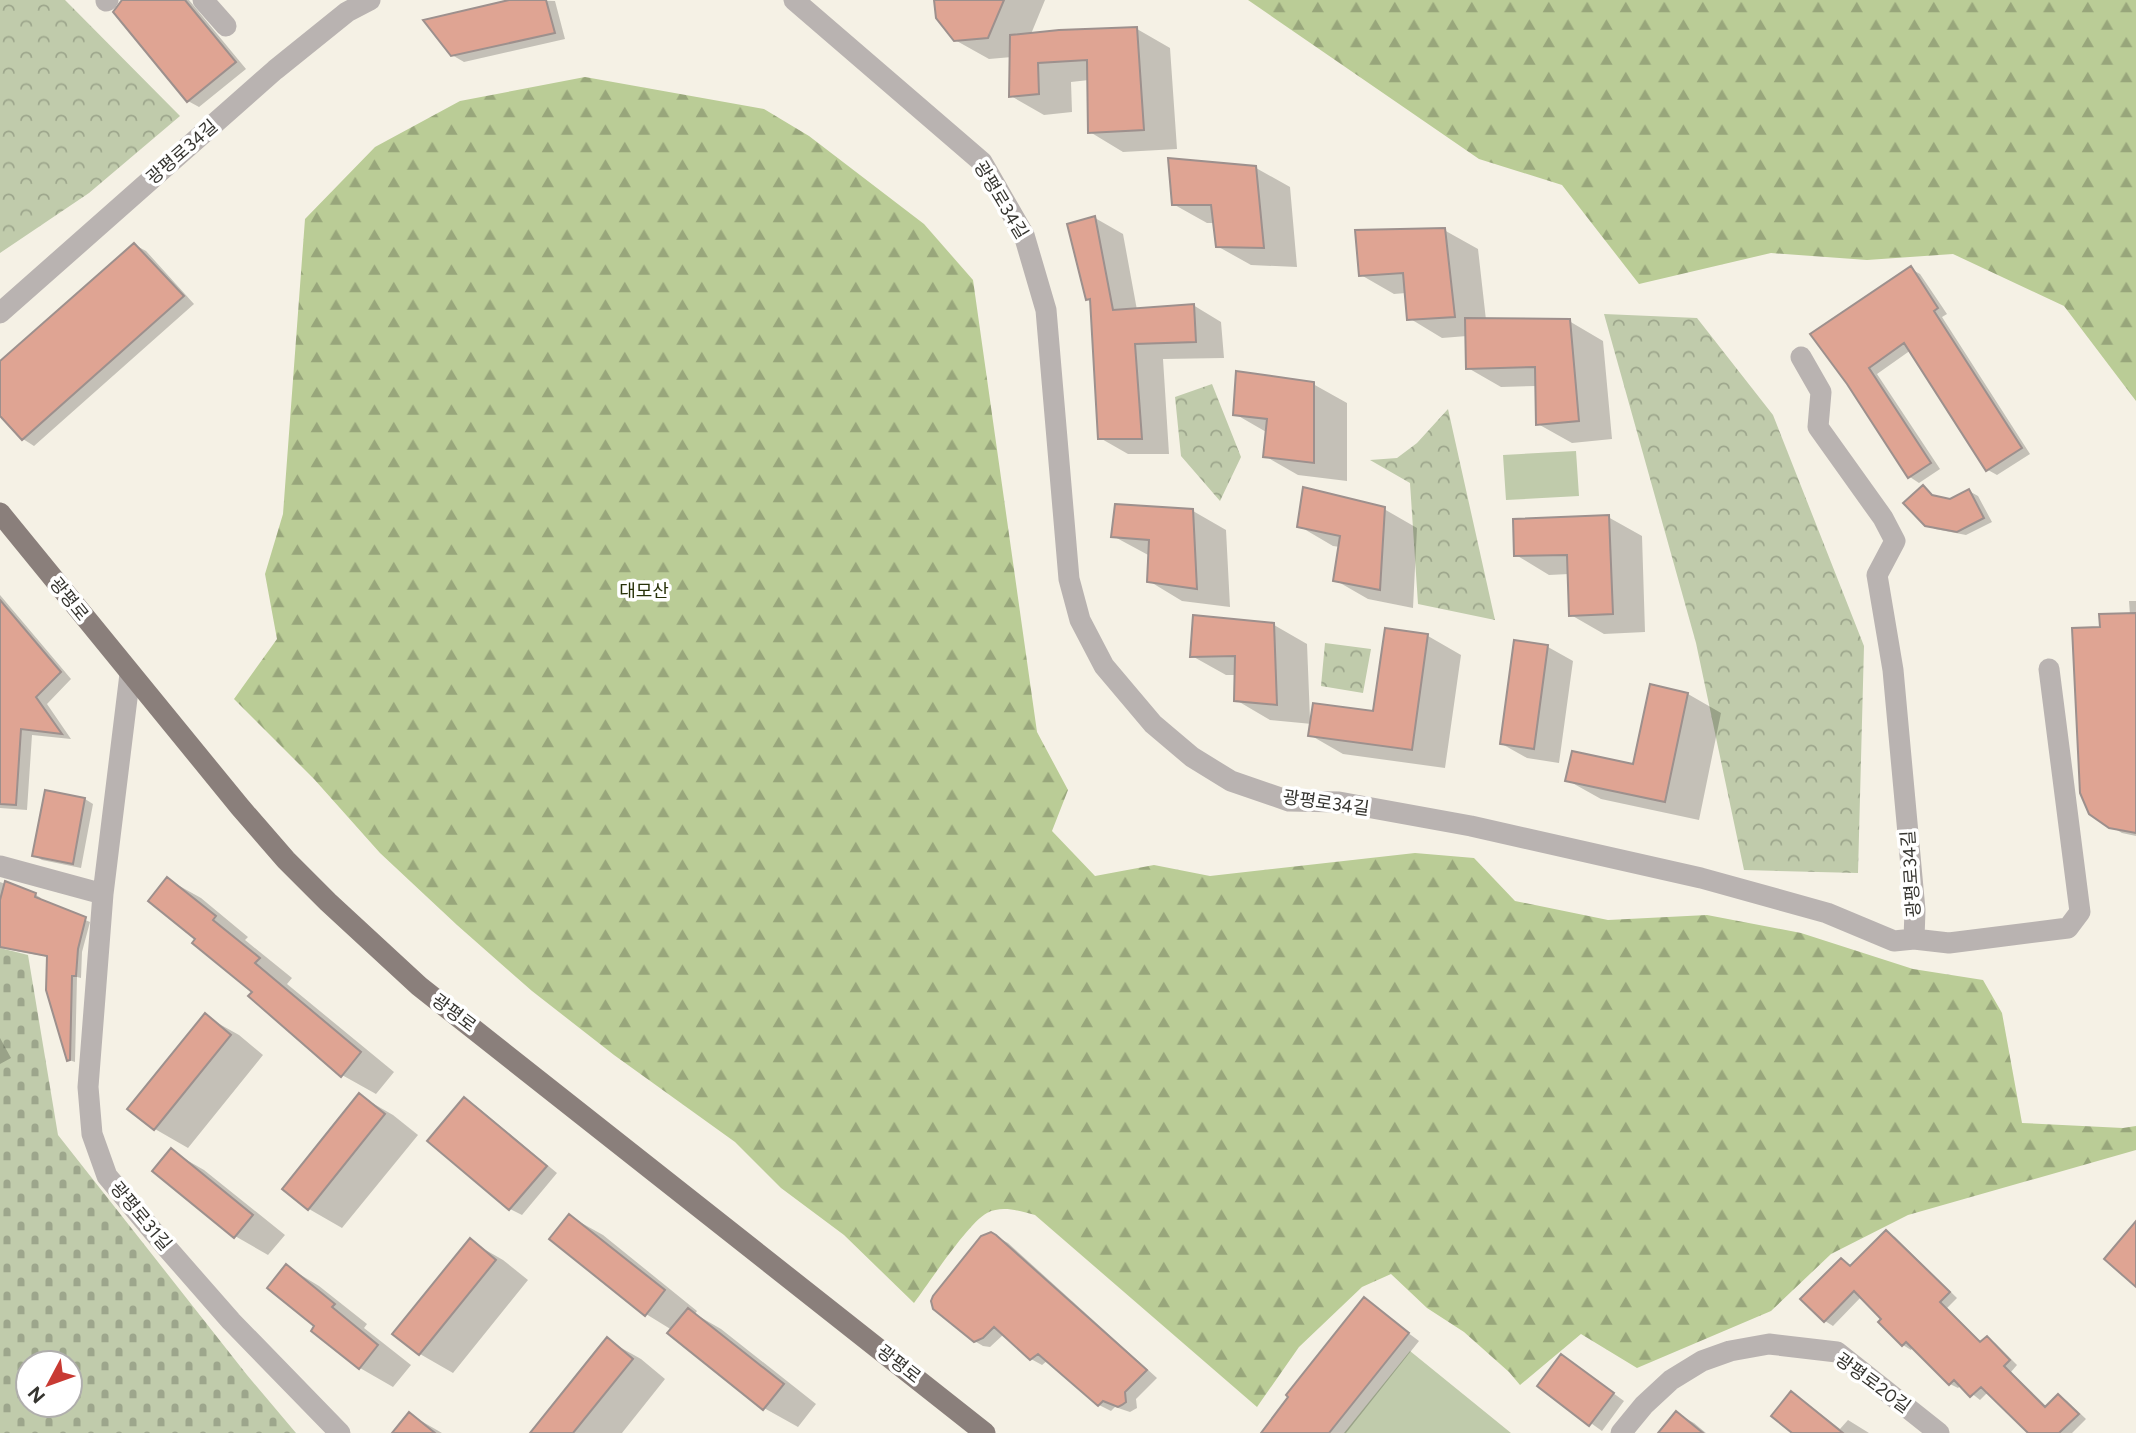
<svg xmlns="http://www.w3.org/2000/svg" width="2136" height="1433" font-family="Figtree,'Noto Sans KR',sans-serif">
<style>
.forest{fill:url(#forest-firs)}
.cemetery{fill:url(#cemetery-stones);fill-rule:evenodd}
.park{fill:url(#park-crowns)}
.garden{fill:#c0cbab}
.shadow{fill:#0003}
.building{fill:#dfa493;stroke:#9d908d;stroke-width:2}
.lines{fill:none;stroke-linecap:round;stroke-linejoin:round}
.minor{stroke:#b9b3b1;stroke-width:21}
.major{stroke:#8a7f7b;stroke-width:21}
.labels{text-anchor:middle;dominant-baseline:central;stroke-width:7;stroke-linejoin:round;paint-order:stroke}
.street-label{font-size:18px;fill:#363530;stroke:#fff}
.park-label{font-size:18px;fill:#273108;stroke:#fff}
</style>
<defs>
<pattern id="forest-firs" width="22" height="20" patternUnits="userSpaceOnUse" patternTransform="scale(1.75)"><rect width="22" height="20" fill="#bacc96"/><path d="M5 1l3.5 6h-7zM16 11l3.5 6h-7z" fill="#98a67b"/></pattern>
<pattern id="cemetery-stones" width="16" height="16" patternUnits="userSpaceOnUse" patternTransform="scale(1.75)"><rect width="16" height="16" fill="#c0cbab"/><path d="M2 7V4a2 2 0 0 1 4 0v3zM10 15v-3a2 2 0 0 1 4 0v3z" fill="#9da68c"/></pattern>
<pattern id="park-crowns" width="20" height="18" patternUnits="userSpaceOnUse" patternTransform="scale(1.75)"><rect width="20" height="18" fill="#c0cbab"/><path d="M2 6a3 3 0 1 1 6 0M12 15a3 3 0 1 1 6 0" fill="none" stroke="#9da68c"/></pattern>
</defs>
<rect width="100%" height="100%" fill="#f5f1e5"/>
<path class="forest" d="M 1248,0 L 2136,0 L 2136,401 L 2064,306 L 1953,254 L 1867,260 L 1771,253 L 1639,284 L 1562,185 L 1479,159 Z
M 585,77 L 764,109 L 809,136 L 924,224 L 973,280 L 1037,732 L 1068,790 L 1052,831 L 1095,876 L 1154,865 L 1210,876 L 1415,853 L 1474,858 L 1515,901 L 1608,920 L 1707,915 L 1801,933 L 1913,969 L 1983,980 L 2002,1013 L 2022,1123 L 2123,1128 L 2136,1126 L 2136,1150 L 1908,1215 L 1831,1254 L 1771,1311 L 1637,1368 L 1581,1334 L 1520,1385 L 1509,1372 L 1464,1332 L 1427,1308 L 1391,1274 L 1362,1287 L 1299,1347 L 1257,1407 L 1035,1215 C 1020,1211 1002,1205 987,1213 C 968,1223 929,1283 914,1303 L 844,1235 L 781,1188 L 735,1142 L 614,1055 L 532,991 L 457,925 L 380,853 L 314,779 L 234,699 L 277,639 L 265,574 L 283,514 L 305,219 L 375,147 L 460,101 Z"/>
<path class="cemetery" d="M 0,948 L 28,955 L 58,1135 L 247,1375 L 296,1433 L 0,1433 ZM 28,1363 L 70,1363 L 70,1405 L 28,1405 Z"/>
<path class="park" d="M 0,0 L 65,0 L 180,116 L 89,193 L 0,253 Z
M 1604,314 L 1697,318 L 1773,415 L 1864,646 L 1858,873 L 1744,870 L 1696,643 Z
M 1212,384 L 1241,457 L 1220,501 L 1181,456 L 1175,397 Z
M 1448,409 L 1495,620 L 1418,604 L 1410,483 L 1370,460 L 1397,458 L 1417,443 Z
M 1325,643 L 1371,649 L 1363,693 L 1321,686 Z"/>
<path class="garden" d="M 1576,451 L 1579,496 L 1506,500 L 1503,455 Z
M 1410,1351 L 1511,1433 L 1344,1433 Z"/>
<path class="shadow" d="M 125,0 L 189,0 L 246,69 L 199,107 L 188,101 Z
M 517,0 L 555,1 L 565,39 L 464,62 L 452,55 Z
M 936,0 L 1045,0 L 1031,34 L 1137,29 L 1170,48 L 1177,149 L 1123,152 L 1090,132 L 1089,80 L 1071,82 L 1072,112 L 1044,115 L 1011,96 L 1012,57 L 989,59 L 955,40 Z
M 1256,168 L 1290,187 L 1297,267 L 1251,265 L 1217,246 L 1215,223 L 1207,223 L 1173,204 Z
M 1095,218 L 1123,234 L 1137,310 L 1193,305 L 1221,322 L 1224,358 L 1163,359 L 1169,454 L 1128,454 L 1100,438 L 1092,302 L 1087,299 Z
M 1444,230 L 1478,249 L 1486,320 L 1569,321 L 1603,341 L 1612,439 L 1572,443 L 1538,424 L 1537,386 L 1501,387 L 1468,368 L 1467,336 L 1442,338 L 1409,318 L 1406,293 L 1394,294 L 1361,275 Z
M 135,245 L 146,251 L 194,304 L 34,446 L 23,439 L 0,413 L 0,363 Z
M 1911,269 L 1920,274 L 1947,314 L 1942,317 L 2030,454 L 1997,475 L 1988,470 L 1911,350 L 1877,374 L 1940,469 L 1919,483 L 1910,477 L 1848,383 Z
M 1313,384 L 1347,403 L 1347,481 L 1298,475 L 1265,456 L 1268,433 L 1235,414 Z
M 1923,487 L 1937,498 L 1950,501 L 1969,491 L 1978,496 L 1992,522 L 1966,535 L 1935,529 L 1926,524 Z
M 1384,509 L 1417,528 L 1413,608 L 1368,599 L 1335,580 L 1340,547 L 1333,546 L 1299,526 Z
M 1193,511 L 1226,530 L 1230,607 L 1182,601 L 1149,581 L 1150,556 L 1113,536 Z
M 1608,517 L 1642,536 L 1645,632 L 1604,634 L 1571,615 L 1569,574 L 1549,575 L 1516,555 Z
M 0,595 L 71,679 L 47,704 L 71,739 L 32,735 L 27,810 L 0,808 Z
M 2129,601 L 2136,601 L 2136,836 L 2122,833 L 2110,826 L 2102,628 L 2130,615 Z
M 1274,625 L 1307,644 L 1310,719 L 1375,713 L 1428,636 L 1461,655 L 1445,768 L 1343,754 L 1310,735 L 1312,724 L 1270,720 L 1236,700 L 1236,675 L 1226,675 L 1192,656 Z
M 1516,642 L 1548,647 L 1573,661 L 1559,763 L 1527,758 L 1502,744 Z
M 1688,694 L 1721,713 L 1699,820 L 1601,799 L 1567,780 L 1634,766 Z
M 85,799 L 93,804 L 81,868 L 42,860 L 34,855 Z
M 167,879 L 201,898 L 248,937 L 245,940 L 292,978 L 287,984 L 394,1072 L 376,1094 L 342,1075 L 198,939 Z
M 0,882 L 36,895 L 41,898 L 40,901 L 90,922 L 82,952 L 81,978 L 77,977 L 75,1062 L 69,1060 L 49,957 L 0,948 Z
M 205,1016 L 239,1035 L 263,1055 L 188,1148 L 155,1129 L 130,1109 Z
M 0,1038 L 11,1058 L 0,1064 Z
M 360,1096 L 393,1115 L 418,1135 L 342,1228 L 309,1209 L 284,1189 Z
M 465,1099 L 476,1106 L 557,1173 L 522,1215 L 510,1209 L 430,1141 Z
M 171,1151 L 204,1170 L 285,1235 L 268,1255 L 235,1236 Z
M 569,1216 L 603,1235 L 697,1311 L 695,1314 L 721,1329 L 816,1404 L 798,1427 L 764,1408 L 672,1330 L 646,1314 Z
M 1887,1232 L 1895,1237 L 1957,1298 L 1947,1308 L 1982,1343 L 1987,1339 L 1995,1343 L 2017,1365 L 2011,1372 L 2047,1407 L 2059,1396 L 2067,1401 L 2086,1419 L 2072,1433 L 2030,1433 L 1988,1392 L 1980,1400 L 1961,1385 L 1958,1388 L 1950,1384 L 1913,1347 L 1911,1350 L 1903,1345 L 1884,1319 L 1862,1296 L 1833,1326 L 1825,1321 L 1841,1260 L 1852,1267 Z
M 995,1236 L 1008,1243 L 1157,1378 L 1136,1399 L 1137,1408 L 1130,1412 L 1115,1407 L 1111,1411 L 1099,1405 L 1048,1360 L 1042,1365 L 1031,1359 L 1004,1334 L 990,1347 L 983,1346 L 971,1339 Z
M 470,1241 L 503,1260 L 528,1280 L 453,1373 L 420,1354 Z
M 286,1266 L 319,1286 L 367,1324 L 364,1328 L 411,1365 L 393,1387 L 360,1368 Z
M 1364,1300 L 1419,1341 L 1346,1433 L 1263,1433 Z
M 607,1340 L 641,1359 L 665,1379 L 622,1433 L 532,1433 Z
M 1562,1356 L 1624,1401 L 1602,1431 L 1539,1386 Z
M 1791,1394 L 1808,1404 L 1840,1429 L 1848,1420 L 1869,1433 L 1795,1433 Z
M 1676,1413 L 1694,1423 L 1706,1433 L 1660,1433 Z
M 409,1414 L 442,1433 L 394,1433 Z"/>
<path class="building" d="M 122,0 L 185,0 L 236,62 L 187,102 L 113,12 Z
M 509,0 L 546,0 L 555,33 L 451,56 L 423,20 Z
M 934,0 L 1004,0 L 988,38 L 954,41 L 936,18 Z
M 1137,27 L 1144,130 L 1088,133 L 1087,60 L 1038,63 L 1039,94 L 1009,97 L 1010,35 L 1059,30 Z
M 1168,158 L 1256,166 L 1264,248 L 1216,247 L 1211,205 L 1172,205 Z
M 1095,216 L 1113,310 L 1194,304 L 1196,342 L 1135,344 L 1142,439 L 1098,439 L 1090,299 L 1086,300 L 1067,224 Z
M 1445,228 L 1455,317 L 1407,320 L 1403,273 L 1359,276 L 1355,230 Z
M 134,243 L 184,296 L 22,440 L 0,416 L 0,361 Z
M 1911,266 L 1938,308 L 1934,311 L 2022,448 L 1986,471 L 1904,343 L 1869,368 L 1931,463 L 1908,478 L 1847,384 L 1810,334 Z
M 1465,318 L 1570,319 L 1579,421 L 1536,425 L 1535,367 L 1466,369 Z
M 1236,371 L 1314,382 L 1314,463 L 1263,457 L 1267,419 L 1233,415 Z
M 1923,485 L 1932,495 L 1950,499 L 1969,489 L 1984,518 L 1957,532 L 1925,526 L 1903,503 Z
M 1303,487 L 1385,507 L 1380,590 L 1333,581 L 1340,536 L 1297,527 Z
M 1115,504 L 1193,509 L 1197,589 L 1147,582 L 1149,540 L 1111,537 Z
M 1609,515 L 1613,614 L 1569,616 L 1567,555 L 1514,556 L 1513,519 Z
M 0,600 L 61,672 L 36,697 L 62,734 L 21,729 L 16,805 L 0,804 Z
M 2136,613 L 2136,833 L 2109,828 L 2089,814 L 2080,793 L 2072,628 L 2100,627 L 2099,614 Z
M 1193,615 L 1274,623 L 1277,705 L 1234,701 L 1235,656 L 1190,657 Z
M 1385,628 L 1428,634 L 1412,750 L 1308,736 L 1313,703 L 1373,711 Z
M 1514,640 L 1548,645 L 1534,749 L 1500,744 Z
M 1650,684 L 1688,693 L 1665,802 L 1565,781 L 1572,751 L 1633,764 Z
M 45,790 L 85,798 L 73,864 L 32,856 Z
M 167,877 L 216,916 L 213,920 L 260,958 L 255,963 L 361,1052 L 341,1077 L 248,996 L 252,992 L 192,943 L 195,939 L 148,901 Z
M 5,881 L 36,893 L 35,897 L 86,917 L 78,949 L 76,976 L 72,976 L 70,1060 L 67,1061 L 46,990 L 47,956 L 0,947 L 0,900 Z
M 205,1013 L 231,1035 L 154,1130 L 127,1109 Z
M 359,1093 L 385,1114 L 308,1210 L 282,1189 Z
M 464,1097 L 547,1166 L 509,1210 L 427,1141 Z
M 171,1148 L 253,1215 L 234,1238 L 152,1171 Z
M 569,1214 L 665,1290 L 645,1316 L 549,1239 Z
M 2136,1221 L 2136,1287 L 2104,1259 Z
M 1886,1230 L 1950,1292 L 1940,1302 L 1980,1342 L 1987,1336 L 2010,1360 L 2004,1366 L 2045,1407 L 2058,1394 L 2079,1414 L 2059,1433 L 2028,1433 L 1981,1387 L 1970,1397 L 1954,1380 L 1949,1385 L 1906,1342 L 1902,1346 L 1878,1322 L 1881,1319 L 1854,1291 L 1824,1322 L 1800,1299 L 1841,1258 L 1850,1266 Z
M 991,1232 L 996,1235 L 1147,1370 L 1125,1392 L 1126,1402 L 1122,1405 L 1118,1407 L 1103,1401 L 1098,1406 L 1038,1354 L 1030,1360 L 994,1327 L 983,1338 L 974,1342 L 933,1309 L 931,1301 L 933,1296 L 981,1236 Z
M 470,1238 L 496,1260 L 419,1355 L 392,1334 Z
M 286,1264 L 335,1304 L 332,1307 L 378,1345 L 359,1369 L 311,1331 L 314,1326 L 267,1288 Z
M 1364,1297 L 1409,1333 L 1329,1433 L 1261,1433 L 1288,1397 L 1286,1395 Z
M 688,1308 L 784,1384 L 763,1410 L 667,1333 Z
M 607,1337 L 633,1359 L 573,1433 L 530,1433 Z
M 1561,1354 L 1614,1393 L 1589,1426 L 1537,1386 Z
M 1791,1391 L 1843,1433 L 1792,1433 L 1771,1416 Z
M 1676,1411 L 1703,1433 L 1658,1433 Z
M 409,1412 L 435,1433 L 392,1433 Z"/>
<g class="lines">
<path class="minor" d="M 203,0 L 226,26
M 794,0 L 982,162 L 1024,235 L 1046,310 L 1069,579 L 1080,620 L 1104,666 L 1153,724 L 1192,757 L 1231,781 L 1289,801 L 1339,802 L 1471,826 L 1701,878 L 1827,913 L 1894,941 L 1914,939 L 1915,910 L 1893,670 L 1877,575 L 1895,541 L 1883,518 L 1818,427 L 1821,392 L 1801,357
M 106,1 L 108,0
M 0,313 L 275,70 L 347,12 L 370,0
M 130,674 L 103,894 L 88,1087 L 92,1134 L 107,1176 L 167,1248 L 231,1321 L 340,1433
M 0,866 L 103,894
M 1914,939 L 1949,943 L 2068,928 L 2080,912 L 2049,669
M 1621,1433 L 1644,1405 L 1671,1380 L 1702,1361 L 1730,1351 L 1769,1344 L 1837,1352 L 1939,1433"/>
<path class="major" d="M 0,513 L 240,807 L 286,860 L 328,902 L 419,986 L 985,1433"/>
</g>
<g class="labels">
<g class="street-label">
<text transform="translate(182 152) rotate(-41)">광평로34길</text>
<text transform="translate(1001 200) rotate(59)">광평로34길</text>
<text transform="translate(69 599) rotate(51)">광평로</text>
<text transform="translate(1326 803) rotate(8)">광평로34길</text>
<text transform="translate(1911 874) rotate(-94)">광평로34길</text>
<text transform="translate(454 1013) rotate(37)">광평로</text>
<text transform="translate(141 1216) rotate(50)">광평로31길</text>
<text transform="translate(899 1364) rotate(38)">광평로</text>
<text transform="translate(1873 1383) rotate(36)">광평로20길</text>
</g>
<g class="park-label">
<text x="644" y="591">대모산</text>
</g>
</g>
<g transform="translate(49 1384) rotate(229)"><circle r="33" fill="#ffffff" stroke="#afaeac" stroke-width="2"/>
<path d="M0-5L12 26L0 18L-12 26Z" fill="#c83a33"/>
<text y="-10" font-size="19" font-weight="bold" text-anchor="middle" fill="#363530">N</text>
</g>
</svg>
